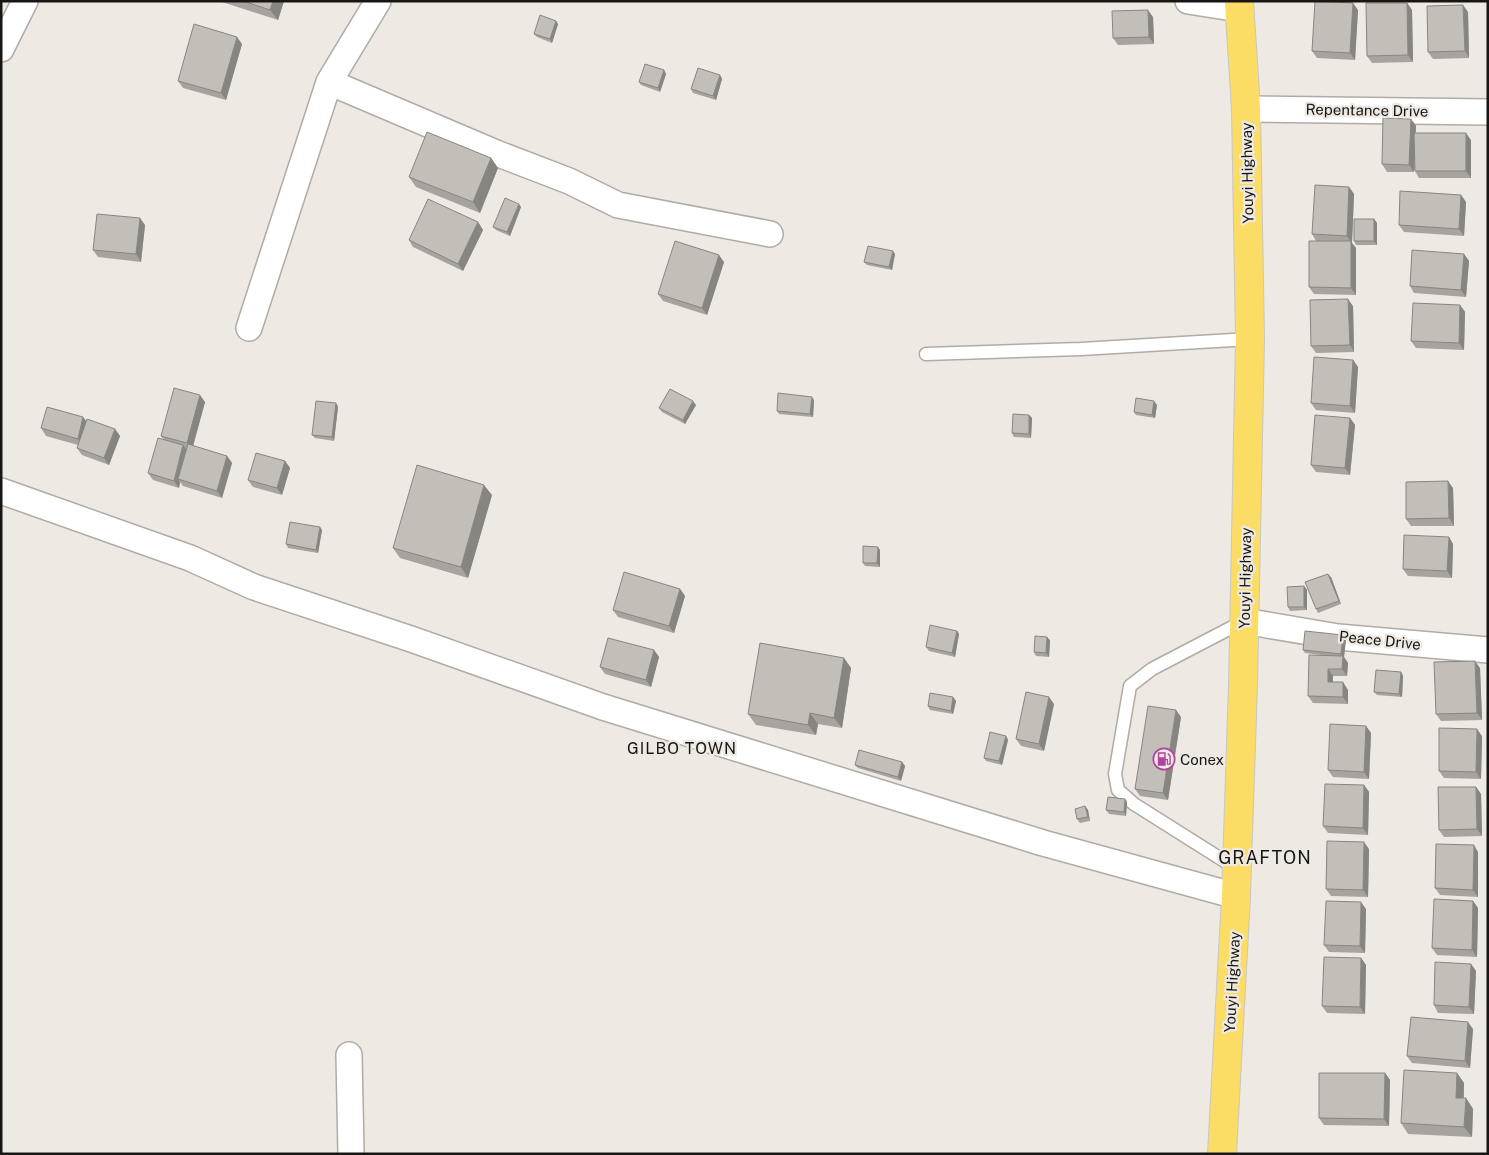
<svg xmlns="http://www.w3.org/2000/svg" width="1489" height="1155" font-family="'Public Sans',sans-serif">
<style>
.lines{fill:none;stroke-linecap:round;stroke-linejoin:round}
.service-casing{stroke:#b0aba6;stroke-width:15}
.minor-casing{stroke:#b0aba6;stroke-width:28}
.primary-casing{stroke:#c8c7c7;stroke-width:30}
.service{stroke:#fff;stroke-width:12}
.minor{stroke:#fff;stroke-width:25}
.primary{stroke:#fbdd66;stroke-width:28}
.wall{fill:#a8a39e}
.shaded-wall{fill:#888581}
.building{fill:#c3beb8;stroke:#888581}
.labels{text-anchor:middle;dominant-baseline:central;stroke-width:4.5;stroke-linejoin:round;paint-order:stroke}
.street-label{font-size:15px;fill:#181614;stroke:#eee9e3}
.poi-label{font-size:15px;fill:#181614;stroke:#eee9e3;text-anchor:start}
.neighbourhood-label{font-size:16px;letter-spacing:1px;fill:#181614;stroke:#eee9e3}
.quarter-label{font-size:18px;letter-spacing:1px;fill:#181614;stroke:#eee9e3}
</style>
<rect width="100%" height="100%" fill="#eee9e3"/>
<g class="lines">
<g class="service-casing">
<path id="service" d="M 926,354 L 1081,349 L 1250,339
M 1237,869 L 1134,804 L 1118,790 L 1115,774 L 1130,686 L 1152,669 L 1244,621"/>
</g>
<g class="minor-casing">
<path id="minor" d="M 1188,1 L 1239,9
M 1,49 L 25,1
M 329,82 L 496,153 L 569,181 L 618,205 L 770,234
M 1246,109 L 1488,112
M 249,328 L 329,82 L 378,1
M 1,491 L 190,558 L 254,587 L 411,639 L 603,707 L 1043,843 L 1236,896
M 1244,621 L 1338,637 L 1488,650
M 349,1055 L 351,1154"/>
</g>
<g class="primary-casing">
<path id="primary" d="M 1222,1154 L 1236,896 L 1243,685 L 1250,339 L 1246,109 L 1239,1"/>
</g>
<use href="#service" class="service"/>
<use href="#minor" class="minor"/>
<use href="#primary" class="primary"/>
</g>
<path class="wall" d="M 219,1 L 284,1 L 278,20 Z
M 1407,3 L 1412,10 L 1413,62 L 1372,63 L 1367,56 Z
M 1358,10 L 1355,60 L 1317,58 L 1312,51 Z
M 1468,12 L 1469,58 L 1433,59 L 1428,52 Z
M 1153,17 L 1154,44 L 1118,45 L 1113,38 Z
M 556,21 L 558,24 L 552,43 L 537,37 L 534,34 Z
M 242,44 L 226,100 L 183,88 L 178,81 Z
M 664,70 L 666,74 L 660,92 L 641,85 L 639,82 Z
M 720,75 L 722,79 L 716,100 L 693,93 L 691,89 Z
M 1411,119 L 1416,126 L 1415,133 L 1471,140 L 1471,178 L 1419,178 L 1415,171 L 1414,167 L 1414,172 L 1387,172 L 1382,164 Z
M 491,158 L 498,168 L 480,213 L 416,187 L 409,177 Z
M 1349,187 L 1354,194 L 1352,243 L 1356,248 L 1356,295 L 1314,294 L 1309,287 L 1316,241 L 1312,234 Z
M 1461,195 L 1466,202 L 1464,236 L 1404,232 L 1399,225 Z
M 521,207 L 510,236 L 496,230 L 493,227 Z
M 1374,219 L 1377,223 L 1377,245 L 1356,245 L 1354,241 Z
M 478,222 L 483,230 L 463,271 L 413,247 L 409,240 Z
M 145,225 L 141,262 L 98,257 L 93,250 Z
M 895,254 L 892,270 L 867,265 L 864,262 Z
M 1464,254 L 1469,261 L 1466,297 L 1414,293 L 1410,286 Z
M 724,262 L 707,315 L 663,301 L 658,294 Z
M 1460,305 L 1465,312 L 1464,350 L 1416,348 L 1411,341 Z
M 1353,306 L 1354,352 L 1316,353 L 1311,346 Z
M 1353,360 L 1358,367 L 1355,413 L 1316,410 L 1311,403 Z
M 814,400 L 813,417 L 779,414 L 777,411 Z
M 205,402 L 193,446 L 227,456 L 232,463 L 222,498 L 183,486 L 180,482 L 179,488 L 153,480 L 148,473 L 164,440 L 161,436 Z
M 336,403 L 338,407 L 334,441 L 315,438 L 312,435 Z
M 696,405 L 685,424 L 662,412 L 659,408 Z
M 1157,405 L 1155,418 L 1136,415 L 1134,412 Z
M 1029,415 L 1032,418 L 1031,438 L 1014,437 L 1012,433 Z
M 83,417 L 86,421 L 115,429 L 120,436 L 109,465 L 82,455 L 77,448 L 78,445 L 46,436 L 41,428 Z
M 1350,418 L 1355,425 L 1350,475 L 1316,472 L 1311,465 Z
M 285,461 L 290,468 L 282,495 L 253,487 L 248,480 Z
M 1453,488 L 1454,526 L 1411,526 L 1406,519 Z
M 492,495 L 468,578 L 400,558 L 393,548 Z
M 322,530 L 318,553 L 288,548 L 286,544 Z
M 1449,537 L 1453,544 L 1452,578 L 1408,576 L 1403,569 Z
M 880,550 L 880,567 L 865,566 L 863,563 Z
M 1331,577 L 1341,604 L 1318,613 L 1316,609 Z
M 1304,586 L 1307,590 L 1307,610 L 1290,611 L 1288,607 Z
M 680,589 L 685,596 L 674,633 L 618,617 L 613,610 Z
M 957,631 L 959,634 L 955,657 L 929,651 L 926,647 Z
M 1343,635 L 1346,639 L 1344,657 L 1348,663 L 1347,676 L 1333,676 L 1333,682 L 1348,690 L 1348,704 L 1313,703 L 1308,696 L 1321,655 L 1305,653 L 1303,650 Z
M 1050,640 L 1049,657 L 1036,656 L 1034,652 Z
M 654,650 L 659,657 L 651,687 L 605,674 L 600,667 Z
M 844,658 L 851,668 L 842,728 L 818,724 L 816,735 L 756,725 L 748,714 Z
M 1480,668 L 1482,720 L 1441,721 L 1436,714 Z
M 1401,672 L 1403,676 L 1402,697 L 1377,695 L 1374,692 Z
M 953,697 L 956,701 L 953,714 L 930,710 L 928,706 Z
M 1054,704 L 1044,751 L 1021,746 L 1016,739 Z
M 1181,717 L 1168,800 L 1140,796 L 1135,789 Z
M 1366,726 L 1371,733 L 1369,779 L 1333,777 L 1328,770 Z
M 1006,736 L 1008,740 L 1002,765 L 986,761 L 984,758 Z
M 1482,736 L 1481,779 L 1444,778 L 1439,771 Z
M 902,762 L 905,766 L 901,781 L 858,768 L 855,765 Z
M 1364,785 L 1369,792 L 1368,835 L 1328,833 L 1323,826 Z
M 1476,787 L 1481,794 L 1482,836 L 1444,837 L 1439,830 Z
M 1125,799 L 1127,802 L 1126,816 L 1109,814 L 1106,810 Z
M 1085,806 L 1088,810 L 1090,821 L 1080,823 L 1077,819 Z
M 1369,849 L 1368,897 L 1331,896 L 1326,889 Z
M 1478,852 L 1478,897 L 1440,895 L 1435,888 Z
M 1473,901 L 1478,908 L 1477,957 L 1437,955 L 1432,948 Z
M 1366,909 L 1365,953 L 1329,952 L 1324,945 Z
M 1361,958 L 1366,965 L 1365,1014 L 1327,1013 L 1322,1006 Z
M 1471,964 L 1476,971 L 1474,1014 L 1438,1013 L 1434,1005 Z
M 1473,1029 L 1470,1068 L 1412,1063 L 1407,1056 Z
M 1385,1073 L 1390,1080 L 1389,1126 L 1324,1125 L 1319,1118 Z
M 1457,1073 L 1464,1083 L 1464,1098 L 1466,1098 L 1473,1109 L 1472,1137 L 1408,1134 L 1401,1123 Z"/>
<path class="shaded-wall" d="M 273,1 L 284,1 L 278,20 L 270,10 Z
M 1353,3 L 1358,10 L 1355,60 L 1350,53 Z
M 1407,3 L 1412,10 L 1413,62 L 1408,55 Z
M 1463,5 L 1468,12 L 1469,58 L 1465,51 Z
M 1148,10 L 1153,17 L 1154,44 L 1149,37 Z
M 556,21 L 558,24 L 552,43 L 550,39 Z
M 237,37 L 242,44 L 226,100 L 221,93 Z
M 664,70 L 666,74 L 660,92 L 658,88 Z
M 720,75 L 722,79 L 716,100 L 713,96 Z
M 1411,119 L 1416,126 L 1414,172 L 1409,165 Z
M 1466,133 L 1471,140 L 1471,178 L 1466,171 Z
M 491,158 L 498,168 L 480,213 L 473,202 Z
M 1349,187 L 1354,194 L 1352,243 L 1356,248 L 1356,295 L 1351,288 L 1351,242 L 1347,236 Z
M 1461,195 L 1466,202 L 1464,236 L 1459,229 Z
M 519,204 L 521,207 L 510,236 L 507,232 Z
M 140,218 L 145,225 L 141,262 L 136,254 Z
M 1374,219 L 1377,223 L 1377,245 L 1374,241 Z
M 478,222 L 483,230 L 463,271 L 458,264 Z
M 893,251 L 895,254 L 892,270 L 889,267 Z
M 1464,254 L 1469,261 L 1466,297 L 1461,290 Z
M 719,255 L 724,262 L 707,315 L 702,308 Z
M 1348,299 L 1353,306 L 1354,352 L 1350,345 Z
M 1460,305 L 1465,312 L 1464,350 L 1459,343 Z
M 1353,360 L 1358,367 L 1355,413 L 1350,406 Z
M 200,395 L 205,402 L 192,450 L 187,443 Z
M 812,397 L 814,400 L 813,417 L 810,414 Z
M 693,401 L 696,405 L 685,424 L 683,420 Z
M 1154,401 L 1157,405 L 1155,418 L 1152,415 Z
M 336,403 L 338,407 L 334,441 L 332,437 Z
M 1029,415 L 1032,418 L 1031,438 L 1029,434 Z
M 83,417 L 88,424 L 82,446 L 78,439 Z
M 1350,418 L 1355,425 L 1350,475 L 1345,468 Z
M 115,429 L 120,436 L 109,465 L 104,458 Z
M 183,445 L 188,452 L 178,479 L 180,482 L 179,488 L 174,481 Z
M 227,456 L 232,463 L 222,498 L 217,491 Z
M 285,461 L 290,468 L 282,495 L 277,488 Z
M 1448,481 L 1453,488 L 1454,526 L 1449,518 Z
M 484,485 L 492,495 L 468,578 L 461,567 Z
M 320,527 L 322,530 L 318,553 L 316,550 Z
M 1449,537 L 1453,544 L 1452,578 L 1447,571 Z
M 878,547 L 880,550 L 880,567 L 877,563 Z
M 1328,574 L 1331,577 L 1341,604 L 1339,601 Z
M 1304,586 L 1307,590 L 1307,610 L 1304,607 Z
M 680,589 L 685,596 L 674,633 L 669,626 Z
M 957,631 L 959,634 L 955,657 L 952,653 Z
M 1343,635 L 1346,639 L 1344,657 L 1348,663 L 1347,676 L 1342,669 L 1343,657 L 1341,654 Z
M 1047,637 L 1050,640 L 1049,657 L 1046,653 Z
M 654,650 L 659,657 L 651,687 L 646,680 Z
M 844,658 L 851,668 L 842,728 L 834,718 Z
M 1475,661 L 1480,668 L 1482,720 L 1477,713 Z
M 1328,669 L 1333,676 L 1333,689 L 1328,682 Z
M 1401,672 L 1403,676 L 1402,697 L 1399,694 Z
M 1343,682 L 1348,690 L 1348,704 L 1343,697 Z
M 953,697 L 956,701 L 953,714 L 951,711 Z
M 1049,697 L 1054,704 L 1044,751 L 1039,744 Z
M 1176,710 L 1181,717 L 1168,800 L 1163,793 Z
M 810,713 L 818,724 L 816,735 L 808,725 Z
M 1366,726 L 1371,733 L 1369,779 L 1364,772 Z
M 1477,729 L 1482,736 L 1481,779 L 1476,772 Z
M 1006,736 L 1008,740 L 1002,765 L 999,761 Z
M 902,762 L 905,766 L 901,781 L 898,777 Z
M 1364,785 L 1369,792 L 1368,835 L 1363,828 Z
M 1476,787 L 1481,794 L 1482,836 L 1477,829 Z
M 1125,799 L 1127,802 L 1126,816 L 1124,812 Z
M 1085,806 L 1088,810 L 1090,821 L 1088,817 Z
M 1364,842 L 1369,849 L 1368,897 L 1363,890 Z
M 1474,845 L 1478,852 L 1478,897 L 1473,890 Z
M 1473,901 L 1478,908 L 1477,957 L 1472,950 Z
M 1361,902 L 1366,909 L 1365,953 L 1360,946 Z
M 1361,958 L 1366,965 L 1365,1014 L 1360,1007 Z
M 1471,964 L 1476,971 L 1474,1014 L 1469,1007 Z
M 1468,1022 L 1473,1029 L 1470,1068 L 1465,1061 Z
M 1385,1073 L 1390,1080 L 1389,1126 L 1384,1119 Z
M 1457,1073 L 1464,1083 L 1463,1108 L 1456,1098 Z
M 1466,1098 L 1473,1109 L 1472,1137 L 1464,1127 Z"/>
<path class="building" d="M 243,1 L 273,1 L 270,10 Z
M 1315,1 L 1353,3 L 1350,53 L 1312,51 Z
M 1366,3 L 1407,3 L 1408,55 L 1367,56 Z
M 1463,5 L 1465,51 L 1428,52 L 1427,6 Z
M 1148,10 L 1149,37 L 1113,38 L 1112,11 Z
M 540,15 L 556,21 L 550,39 L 534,34 Z
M 194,24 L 237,37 L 221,93 L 178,81 Z
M 645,64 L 664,70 L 658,88 L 639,82 Z
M 698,68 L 720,75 L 713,96 L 691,89 Z
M 1383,118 L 1411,119 L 1409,165 L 1382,164 Z
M 427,132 L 491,158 L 473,202 L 409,177 Z
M 1414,133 L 1466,133 L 1466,171 L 1415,171 Z
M 1315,185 L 1349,187 L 1347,236 L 1312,234 Z
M 1400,191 L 1461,195 L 1459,229 L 1399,225 Z
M 505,198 L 519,204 L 507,232 L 493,227 Z
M 428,199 L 478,222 L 458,264 L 409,240 Z
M 97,214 L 140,218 L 136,254 L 93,250 Z
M 1354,219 L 1374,219 L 1374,241 L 1354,241 Z
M 675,241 L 719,255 L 702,308 L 658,294 Z
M 1309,241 L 1351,241 L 1351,288 L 1309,287 Z
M 868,246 L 893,251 L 889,267 L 864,262 Z
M 1412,250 L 1464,254 L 1461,290 L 1410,286 Z
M 1348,299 L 1350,345 L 1311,346 L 1310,300 Z
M 1413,303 L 1460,305 L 1459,343 L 1411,341 Z
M 1314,357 L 1353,360 L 1350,406 L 1311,403 Z
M 174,388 L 200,395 L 187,443 L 161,436 Z
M 670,389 L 693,401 L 683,420 L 659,408 Z
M 778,393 L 812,397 L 810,414 L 777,411 Z
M 1136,398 L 1154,401 L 1152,415 L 1134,412 Z
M 316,401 L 336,403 L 332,437 L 312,435 Z
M 47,407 L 83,417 L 78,439 L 41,428 Z
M 1013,414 L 1029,415 L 1029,434 L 1012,433 Z
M 1315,415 L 1350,418 L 1345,468 L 1311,465 Z
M 87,419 L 115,429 L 104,458 L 77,448 Z
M 158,438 L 183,445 L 174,481 L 148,473 Z
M 188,444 L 227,456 L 217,491 L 178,479 Z
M 256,453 L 285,461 L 277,488 L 248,480 Z
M 417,465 L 484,485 L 461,567 L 393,548 Z
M 1448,481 L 1449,518 L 1406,519 L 1406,482 Z
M 290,522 L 320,527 L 316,550 L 286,544 Z
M 1404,535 L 1449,537 L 1447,571 L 1403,569 Z
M 863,546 L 878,547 L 877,563 L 863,563 Z
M 624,572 L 680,589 L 669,626 L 613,610 Z
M 1328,574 L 1339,601 L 1316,609 L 1305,582 Z
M 1304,586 L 1304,607 L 1288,607 L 1287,587 Z
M 930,625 L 957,631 L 952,653 L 926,647 Z
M 1305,631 L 1343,635 L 1341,654 L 1303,650 Z
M 1035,636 L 1047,637 L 1046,653 L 1034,652 Z
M 608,638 L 654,650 L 646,680 L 600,667 Z
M 760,643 L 844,658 L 834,718 L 810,713 L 808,725 L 748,714 Z
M 1309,655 L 1343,656 L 1342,669 L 1328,669 L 1328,682 L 1343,682 L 1343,697 L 1308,696 Z
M 1475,661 L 1477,713 L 1436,714 L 1434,662 Z
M 1376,670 L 1401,672 L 1399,694 L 1374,692 Z
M 1026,692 L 1049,697 L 1039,744 L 1016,739 Z
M 930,693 L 953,697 L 951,711 L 928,706 Z
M 1148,706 L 1176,710 L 1163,793 L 1135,789 Z
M 1330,724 L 1366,726 L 1364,772 L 1328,770 Z
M 1439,728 L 1477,729 L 1476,772 L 1439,771 Z
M 990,732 L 1006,736 L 999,761 L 984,758 Z
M 859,750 L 902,762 L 898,777 L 855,765 Z
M 1325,784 L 1364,785 L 1363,828 L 1323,826 Z
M 1438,787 L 1476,787 L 1477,829 L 1439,830 Z
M 1108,797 L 1125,799 L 1124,812 L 1106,810 Z
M 1085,806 L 1088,817 L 1077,819 L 1075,809 Z
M 1327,841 L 1364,842 L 1363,890 L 1326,889 Z
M 1436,844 L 1474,845 L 1473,890 L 1435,888 Z
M 1434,899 L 1473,901 L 1472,950 L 1432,948 Z
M 1326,901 L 1361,902 L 1360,946 L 1324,945 Z
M 1324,957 L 1361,958 L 1360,1007 L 1322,1006 Z
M 1435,962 L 1471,964 L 1469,1007 L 1434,1005 Z
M 1411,1017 L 1468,1022 L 1465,1061 L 1407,1056 Z
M 1404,1070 L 1457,1073 L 1456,1098 L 1466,1098 L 1464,1127 L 1401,1123 Z
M 1319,1073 L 1385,1073 L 1384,1119 L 1319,1118 Z"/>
<defs>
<g id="fuel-ring" transform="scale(1.125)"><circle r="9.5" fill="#eee9e3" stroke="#b2429f" stroke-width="1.5"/><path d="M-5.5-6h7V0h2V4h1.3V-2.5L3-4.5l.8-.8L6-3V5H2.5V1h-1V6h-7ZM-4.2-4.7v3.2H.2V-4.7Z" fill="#b2429f"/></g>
</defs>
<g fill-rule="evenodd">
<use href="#fuel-ring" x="1164" y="759"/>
</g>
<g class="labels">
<g class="street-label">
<text transform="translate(1367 110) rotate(1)">Repentance Drive</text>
<text transform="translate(1247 173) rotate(-91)">Youyi Highway</text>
<text transform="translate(1245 578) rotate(-89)">Youyi Highway</text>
<text transform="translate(1380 640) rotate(6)">Peace Drive</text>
<text transform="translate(1232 982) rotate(-87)">Youyi Highway</text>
</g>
<g class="poi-label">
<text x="1180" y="759">Conex</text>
</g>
<g class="neighbourhood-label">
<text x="682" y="748">GILBO TOWN</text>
</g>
<g class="quarter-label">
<text x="1265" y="857">GRAFTON</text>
</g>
</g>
<rect width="1489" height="1155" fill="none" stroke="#181614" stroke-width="5"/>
</svg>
